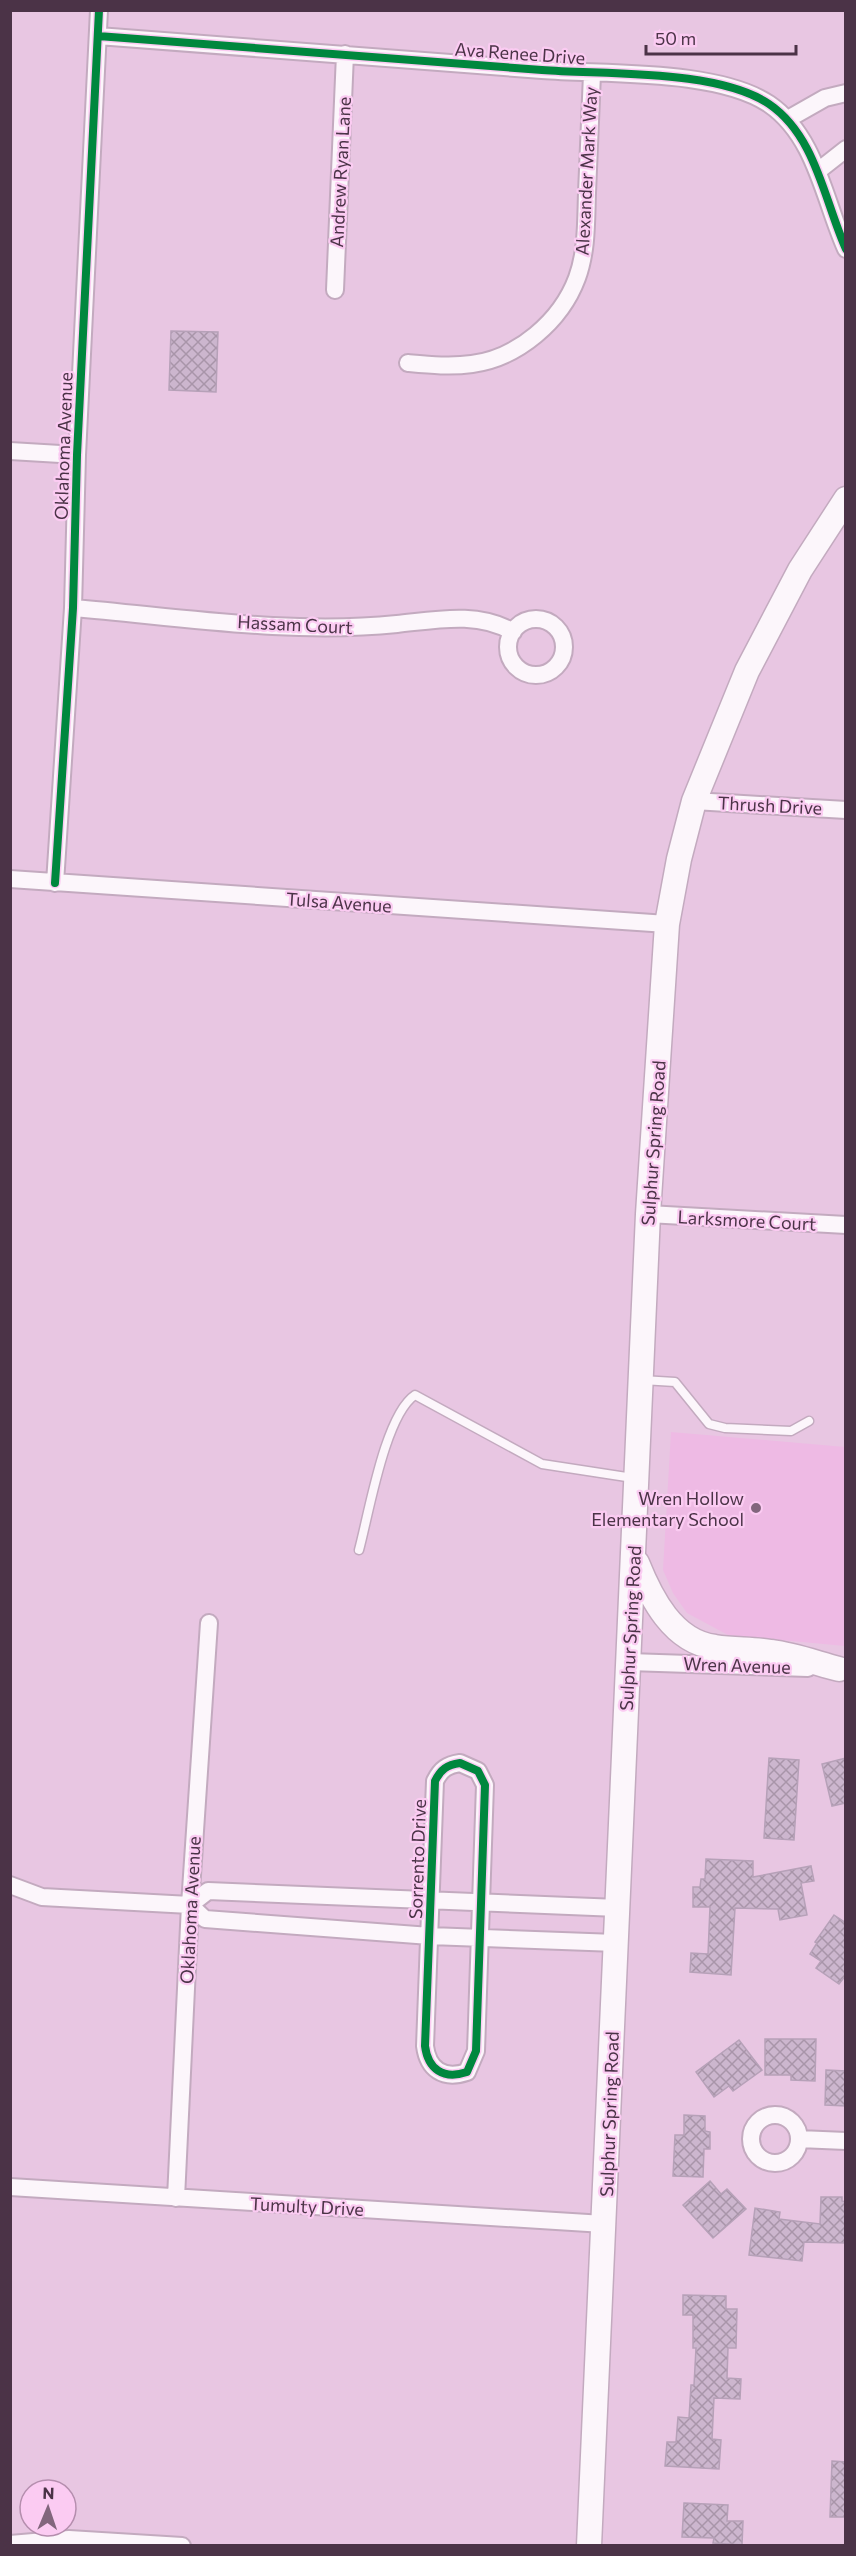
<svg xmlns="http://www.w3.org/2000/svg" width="856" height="2556" font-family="Commissioner,sans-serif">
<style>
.built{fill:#eebae4}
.building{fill:url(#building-cross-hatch);stroke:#b6a1b8;stroke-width:1.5}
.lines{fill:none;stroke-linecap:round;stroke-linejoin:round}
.service-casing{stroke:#c3aabf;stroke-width:11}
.minor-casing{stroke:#c3aabf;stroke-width:20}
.secondary-casing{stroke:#c3aabf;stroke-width:27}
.service{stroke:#fcf6fb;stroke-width:8}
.minor{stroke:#fcf6fb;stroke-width:16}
.secondary{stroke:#fcf6fb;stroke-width:24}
.cycleway-casing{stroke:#fbcbf2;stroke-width:11}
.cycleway{stroke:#00873e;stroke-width:8}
.poi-dot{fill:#82667d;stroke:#fbcbf2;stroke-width:2}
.labels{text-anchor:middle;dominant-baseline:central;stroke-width:4.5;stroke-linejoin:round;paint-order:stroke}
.street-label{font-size:18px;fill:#4b3347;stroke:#fbcbf2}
.poi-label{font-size:18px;fill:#4b3347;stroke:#fbcbf2;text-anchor:end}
</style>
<defs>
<pattern id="building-cross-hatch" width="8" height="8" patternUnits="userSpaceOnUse" patternTransform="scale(1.5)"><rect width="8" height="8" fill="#ccb6ce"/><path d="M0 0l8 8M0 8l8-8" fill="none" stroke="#a895a9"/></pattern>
</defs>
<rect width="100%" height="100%" fill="#e8c6e2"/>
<path class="built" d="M 671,1432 L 845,1447 L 845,1646 L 728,1635 L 687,1613 L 673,1593 L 663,1570 Z"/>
<path class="building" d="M 171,331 L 218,332 L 216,392 L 169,390 Z
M 769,1758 L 799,1760 L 794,1840 L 764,1838 Z
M 846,1758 L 846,1803 L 832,1806 L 822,1764 Z
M 706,1859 L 753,1861 L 753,1877 L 811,1866 L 814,1881 L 801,1883 L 807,1915 L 780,1920 L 778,1909 L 735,1908 L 731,1975 L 690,1972 L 691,1953 L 708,1954 L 710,1907 L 693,1907 L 693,1887 L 700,1887 L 701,1879 L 705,1879 Z
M 834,1915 L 846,1923 L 846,1975 L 839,1984 L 816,1968 L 821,1961 L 810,1954 L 817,1943 L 815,1942 Z
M 765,2039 L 816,2039 L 815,2081 L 791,2080 L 791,2075 L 765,2075 Z
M 739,2040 L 762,2070 L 733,2091 L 729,2086 L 714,2097 L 696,2072 Z
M 826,2070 L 846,2071 L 846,2106 L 825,2105 Z
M 684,2115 L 705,2116 L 705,2131 L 710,2132 L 710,2149 L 704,2149 L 703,2177 L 673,2176 L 675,2135 L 684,2135 Z
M 710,2181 L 721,2194 L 727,2189 L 746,2209 L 713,2238 L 683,2205 Z
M 821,2197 L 842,2197 L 842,2201 L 846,2202 L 846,2243 L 804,2242 L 802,2261 L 749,2255 L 755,2208 L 780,2212 L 779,2219 L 820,2224 Z
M 683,2295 L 726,2296 L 726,2309 L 737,2309 L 736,2348 L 728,2348 L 727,2378 L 741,2379 L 740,2399 L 714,2398 L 712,2439 L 721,2440 L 719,2469 L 665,2466 L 667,2442 L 676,2442 L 678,2417 L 689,2418 L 691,2385 L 694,2385 L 696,2348 L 693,2348 L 693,2315 L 683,2315 Z
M 832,2461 L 846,2462 L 846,2517 L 830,2517 Z
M 684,2503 L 728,2505 L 727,2521 L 743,2521 L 742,2545 L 713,2543 L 714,2538 L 682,2537 Z"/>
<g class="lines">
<g class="service-casing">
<path id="service" d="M 642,1380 L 675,1382 L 709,1424 L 725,1428 L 791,1431 L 809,1421
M 359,1550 C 369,1513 385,1415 415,1395 L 542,1464 L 633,1478"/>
</g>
<g class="minor-casing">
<path id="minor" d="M 98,36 C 246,47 394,58 542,70 C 605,75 717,69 769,104 C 816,136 824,200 846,249
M 788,119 L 825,98 L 846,93
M 818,171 L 846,149
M 335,290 L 345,54
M 408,363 C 430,365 451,367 472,364 C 518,358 561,321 577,278 C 587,251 586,221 587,193 C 589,153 590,113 592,74
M 10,451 L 77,455
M 73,608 C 180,617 290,635 397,624 C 436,620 478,611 513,632
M508 647a28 28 0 1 1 56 0a28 28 0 1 1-56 0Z
M 694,801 L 846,810
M 10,879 L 667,924
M 55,883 L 73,608 L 77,455 L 99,10
M 648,1214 L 846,1225
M 629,1662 L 808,1668
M 460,1763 L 478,1771 L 485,1785 L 476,2051 L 467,2072 C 443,2080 428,2069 425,2046 L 435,1781 C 441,1769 447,1765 460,1763 Z
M 10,1885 L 42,1897 L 190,1905 L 208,1891 L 618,1908
M 190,1905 L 205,1919 L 430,1936 L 616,1943
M751 2139a24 24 0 1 1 48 0a24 24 0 1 1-48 0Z
M 799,2139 L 846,2141
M 10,2187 L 604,2224
M 176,2198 L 190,1905 L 209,1623
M 10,2544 L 69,2539 L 182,2546"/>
</g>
<g class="secondary-casing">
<path id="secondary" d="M 637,1563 C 651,1598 673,1642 715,1647 C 734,1650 753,1649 771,1652 C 794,1655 816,1663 839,1669
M 589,2546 L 648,1214 L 667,924 L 679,859 L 694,801 L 747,671 L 800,570 L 846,499"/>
</g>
<use href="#service" class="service"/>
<use href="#minor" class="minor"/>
<use href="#secondary" class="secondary"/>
<g class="cycleway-casing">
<path id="cycleway" d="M 98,36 C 246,47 394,58 542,70 C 605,75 717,69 769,104 C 816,136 824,200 846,249
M 55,883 L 73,608 L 77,455 L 99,10
M 460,1763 L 478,1771 L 485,1785 L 476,2051 L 467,2072 C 443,2080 428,2069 425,2046 L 435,1781 C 441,1769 447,1765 460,1763 Z"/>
</g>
<use href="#cycleway" class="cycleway"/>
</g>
<circle class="poi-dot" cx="756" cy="1508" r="6"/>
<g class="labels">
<g class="street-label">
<text transform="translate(520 53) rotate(4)">Ava Renee Drive</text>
<text transform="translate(586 171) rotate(-87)">Alexander Mark Way</text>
<text transform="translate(340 172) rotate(-87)">Andrew Ryan Lane</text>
<text transform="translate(63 446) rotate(-88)">Oklahoma Avenue</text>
<text transform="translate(295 624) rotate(3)">Hassam Court</text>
<text transform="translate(770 805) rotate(3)">Thrush Drive</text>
<text transform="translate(339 902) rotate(4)">Tulsa Avenue</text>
<text transform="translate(653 1143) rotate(-86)">Sulphur Spring Road</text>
<text transform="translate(747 1220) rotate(3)">Larksmore Court</text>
<text transform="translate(630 1628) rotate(-87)">Sulphur Spring Road</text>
<text transform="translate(737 1665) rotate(2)">Wren Avenue</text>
<text transform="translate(417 1859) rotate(-88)">Sorrento Drive</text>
<text transform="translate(190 1910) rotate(-87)">Oklahoma Avenue</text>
<text transform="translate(609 2114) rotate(-88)">Sulphur Spring Road</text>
<text transform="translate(307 2206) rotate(3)">Tumulty Drive</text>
</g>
<g class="poi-label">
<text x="744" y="1498">Wren Hollow<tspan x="744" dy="21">Elementary School</tspan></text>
</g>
</g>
<rect width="856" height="2556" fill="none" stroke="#4b3347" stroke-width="24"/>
<g transform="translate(48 2508) rotate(2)"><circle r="28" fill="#fbcbf2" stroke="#b58eae" stroke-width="1.5"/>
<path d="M0-4.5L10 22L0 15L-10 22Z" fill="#82667d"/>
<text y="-9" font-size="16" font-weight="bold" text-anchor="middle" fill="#4b3347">N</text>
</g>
<path d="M646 45v9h150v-9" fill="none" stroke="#4b3347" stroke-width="3"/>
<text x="655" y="45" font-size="18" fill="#4b3347" stroke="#fbcbf2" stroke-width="4.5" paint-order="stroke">50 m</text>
</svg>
